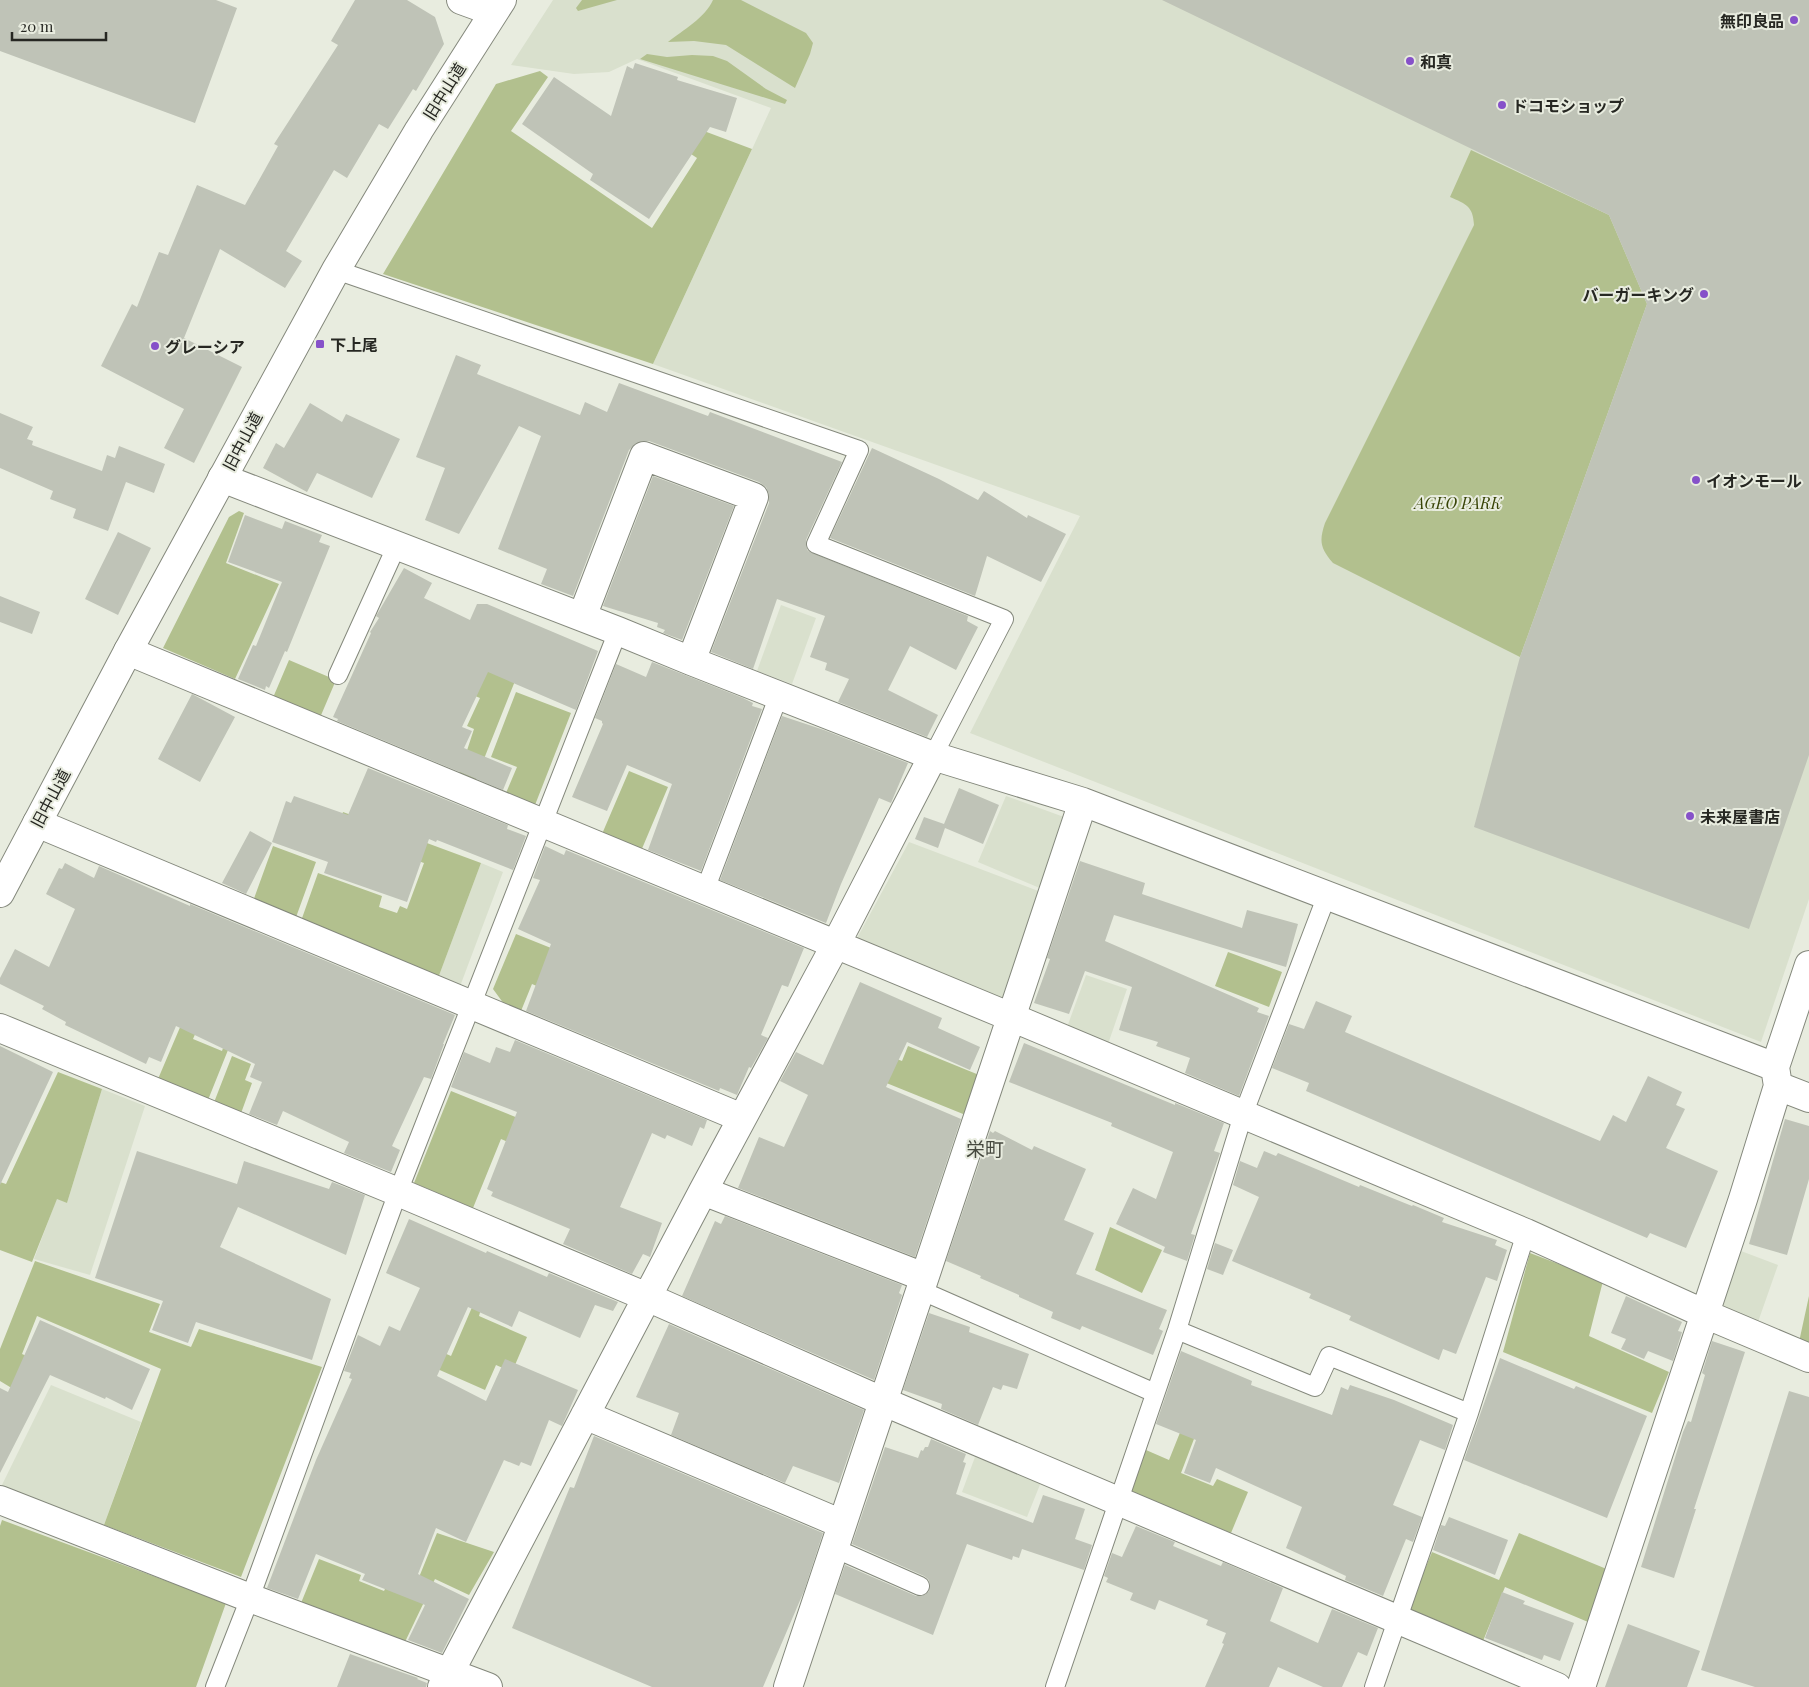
<svg xmlns="http://www.w3.org/2000/svg" width="1809" height="1687" font-family="'Playfair Display','Noto Sans JP',serif">
<style>
.built{fill:#d9e0cd}
.green{fill:#b2c08e}
.building{fill:#bfc3b7}
.lines{fill:none;stroke-linecap:round;stroke-linejoin:round}
.lane-casing{stroke:#84887c;stroke-width:20}
.street-casing{stroke:#84887c;stroke-width:30}
.secondary-casing{stroke:#84887c;stroke-width:30}
.lane{stroke:#fff;stroke-width:18}
.street{stroke:#fff;stroke-width:28}
.secondary{stroke:#fff;stroke-width:28}
.poi-dot{fill:#8651c9;stroke:#e8ecdf;stroke-width:2}
.labels{text-anchor:middle;dominant-baseline:central;stroke-width:4;stroke-linejoin:round;paint-order:stroke}
.poi-label{font-size:16px;font-weight:bold;fill:#262722;stroke:#e8ecdf;text-anchor:start}
.street-label{font-size:16px;fill:#262722;stroke:#e8ecdf}
.park-label{font-size:16px;font-style:italic;fill:#374305;stroke:#e8ecdf}
.quarter-label{font-size:19px;fill:#46493f;stroke:#e8ecdf}
</style>
<rect width="100%" height="100%" fill="#e8ecdf"/>
<path class="built" d="M 553,0 L 1809,0 L 1809,899 L 1761,1042 L 970,733 L 1080,516 L 653,364 L 771,108 L 637,59 L 609,72 L 574,74 L 511,65 Z
M 781,605 L 816,618 L 792,684 L 757,671 Z
M 1006,796 L 1064,817 L 1042,889 L 978,862 Z
M 909,842 L 1041,892 L 1006,1004 L 855,942 Z
M 481,863 L 503,872 L 459,989 L 437,981 Z
M 1086,975 L 1127,989 L 1107,1047 L 1066,1030 Z
M 102,1089 L 145,1106 L 90,1275 L 34,1259 L 57,1198 L 67,1203 Z
M 1741,1251 L 1778,1265 L 1758,1322 L 1720,1308 Z
M 51,1385 L 141,1422 L 104,1525 L 0,1489 Z
M 975,1457 L 1041,1482 L 1027,1517 L 962,1492 Z"/>
<path class="green" d="M 582,0 L 617,0 L 578,11 L 576,8 Z
M 713,0 L 741,0 L 806,33 L 813,43 L 810,54 L 795,88 L 726,45 L 694,41 L 668,42 C 683,30 705,18 713,0 Z
M 647,54 L 667,57 L 692,55 L 713,56 L 727,61 L 766,89 L 787,100 L 785,104 L 640,59 Z
M 540,71 L 548,77 L 511,131 L 652,228 L 697,158 L 661,134 L 672,119 L 752,149 L 653,364 L 383,274 L 496,84 Z
M 1471,150 L 1609,215 L 1647,304 L 1520,657 L 1333,563 C 1320,548 1319,541 1325,523 L 1474,225 C 1473,206 1466,204 1450,197 Z
M 239,511 L 244,513 L 226,563 L 279,584 L 235,679 L 163,648 L 229,517 Z
M 459,653 L 517,676 L 474,784 L 458,778 L 474,729 L 467,726 L 480,698 L 448,685 Z
M 289,660 L 336,680 L 319,720 L 272,700 Z
M 516,692 L 571,713 L 535,805 L 506,793 L 517,767 L 491,757 Z
M 629,771 L 668,787 L 641,851 L 602,834 Z
M 343,812 L 481,863 L 437,981 L 301,921 L 318,873 L 382,896 L 379,907 L 397,913 L 400,906 L 407,909 L 424,863 L 336,833 Z
M 273,846 L 316,862 L 295,920 L 252,904 Z
M 516,934 L 556,950 L 539,987 L 532,984 L 521,1011 L 504,1004 L 493,989 Z
M 1228,952 L 1282,972 L 1269,1007 L 1215,986 Z
M 181,1025 L 196,1032 L 193,1039 L 222,1051 L 223,1048 L 228,1050 L 208,1100 L 158,1079 Z
M 908,1046 L 984,1077 L 968,1116 L 879,1080 L 889,1056 L 902,1061 Z
M 232,1056 L 251,1064 L 245,1080 L 252,1083 L 240,1116 L 213,1105 Z
M 58,1072 L 102,1089 L 67,1203 L 57,1199 L 32,1262 L 0,1250 L 0,1182 L 6,1184 Z
M 451,1091 L 518,1118 L 508,1142 L 501,1139 L 473,1208 L 414,1183 Z
M 1110,1227 L 1162,1250 L 1142,1293 L 1095,1270 Z
M 1530,1253 L 1603,1281 L 1589,1336 L 1669,1372 L 1652,1413 L 1503,1352 Z
M 35,1261 L 160,1304 L 149,1332 L 191,1347 L 199,1329 L 322,1367 L 241,1577 L 104,1525 L 161,1369 L 37,1316 L 22,1354 L 49,1366 L 33,1401 L 0,1381 L 0,1349 Z
M 1809,1296 L 1809,1346 L 1799,1342 Z
M 473,1305 L 481,1309 L 479,1316 L 527,1337 L 512,1372 L 496,1365 L 485,1390 L 408,1356 L 415,1340 L 451,1356 Z
M 1183,1425 L 1197,1431 L 1181,1473 L 1213,1486 L 1217,1479 L 1248,1492 L 1231,1533 L 1129,1492 L 1146,1450 L 1169,1460 Z
M 2,1520 L 226,1603 L 196,1687 L 0,1687 L 0,1526 Z
M 437,1533 L 494,1552 L 469,1595 L 435,1579 L 404,1644 L 301,1603 L 319,1559 L 361,1575 L 359,1581 L 384,1591 L 386,1587 L 413,1592 Z
M 1519,1533 L 1609,1570 L 1588,1622 L 1505,1587 L 1483,1641 L 1408,1610 L 1432,1552 L 1499,1580 Z"/>
<path class="building" d="M 0,0 L 216,0 L 237,8 L 195,123 L 0,51 Z
M 355,0 L 407,0 L 435,17 L 444,44 L 416,91 L 413,89 L 388,129 L 379,124 L 347,178 L 334,170 L 286,251 L 302,261 L 285,288 L 220,249 L 184,338 L 242,367 L 194,463 L 164,448 L 184,409 L 101,366 L 132,304 L 137,307 L 159,252 L 168,255 L 197,185 L 245,205 L 278,146 L 274,144 L 338,45 L 331,41 Z
M 1162,0 L 1809,0 L 1809,755 L 1749,929 L 1474,827 L 1520,657 L 1647,304 L 1609,215 Z
M 635,63 L 678,77 L 677,80 L 737,98 L 726,132 L 710,127 L 649,219 L 590,180 L 593,174 L 522,124 L 554,77 L 611,116 L 627,66 L 633,69 Z
M 456,355 L 481,365 L 477,374 L 580,415 L 585,402 L 607,412 L 619,383 L 708,416 L 710,412 L 842,462 L 806,540 L 806,546 L 808,551 L 968,616 L 967,621 L 978,627 L 956,670 L 910,646 L 888,690 L 938,715 L 927,737 L 838,702 L 849,679 L 825,670 L 827,663 L 810,657 L 825,616 L 777,599 L 753,669 L 711,652 L 769,503 L 769,494 L 766,487 L 759,482 L 649,441 L 642,441 L 635,444 L 629,450 L 573,596 L 541,584 L 547,569 L 498,549 L 541,436 L 519,426 L 459,534 L 425,520 L 445,468 L 416,457 Z
M 310,403 L 342,422 L 346,414 L 400,439 L 372,498 L 317,473 L 307,492 L 263,468 L 276,443 L 284,448 Z
M 0,413 L 33,427 L 27,439 L 33,441 L 32,445 L 102,471 L 107,455 L 115,458 L 119,446 L 165,464 L 154,493 L 126,482 L 108,531 L 73,518 L 76,509 L 50,499 L 53,491 L 0,468 Z
M 872,448 L 939,479 L 978,500 L 984,491 L 1027,518 L 1028,515 L 1066,534 L 1041,582 L 987,556 L 975,596 L 830,538 Z
M 653,476 L 734,506 L 682,640 L 663,633 L 665,630 L 657,627 L 658,623 L 603,606 Z
M 245,515 L 282,529 L 285,521 L 322,535 L 319,542 L 330,546 L 287,652 L 285,651 L 269,688 L 266,686 L 265,690 L 238,679 L 253,645 L 256,646 L 282,582 L 228,562 Z
M 118,532 L 151,548 L 118,615 L 85,599 Z
M 404,568 L 432,583 L 424,598 L 470,620 L 477,604 L 487,604 L 598,651 L 576,710 L 488,672 L 462,727 L 472,731 L 464,748 L 512,768 L 503,790 L 337,721 L 338,719 L 333,717 L 371,633 L 370,632 L 379,618 L 376,616 L 379,611 Z
M 0,596 L 40,612 L 32,634 L 0,622 Z
M 652,662 L 743,698 L 753,703 L 752,706 L 762,709 L 701,871 L 648,850 L 672,784 L 627,765 L 607,811 L 572,797 L 603,724 L 602,723 L 602,721 L 595,718 L 616,664 L 646,677 Z
M 192,694 L 235,717 L 200,782 L 158,759 Z
M 782,716 L 824,730 L 908,763 L 891,803 L 879,798 L 841,884 L 826,923 L 720,880 Z
M 368,768 L 508,825 L 507,829 L 526,836 L 513,870 L 437,840 L 436,842 L 429,839 L 407,902 L 324,873 L 328,862 L 272,842 L 286,801 L 291,803 L 294,796 L 348,815 Z
M 959,788 L 999,805 L 983,844 L 945,828 L 938,848 L 915,839 L 924,817 L 944,824 Z
M 250,831 L 272,843 L 246,894 L 222,883 Z
M 545,846 L 564,855 L 566,850 L 804,948 L 788,987 L 782,985 L 761,1035 L 768,1038 L 751,1068 L 749,1067 L 737,1095 L 720,1088 L 719,1091 L 526,1011 L 551,944 L 518,929 L 540,880 L 533,878 Z
M 1080,861 L 1145,883 L 1142,894 L 1242,928 L 1247,910 L 1298,924 L 1286,967 L 1114,915 L 1105,941 L 1259,1008 L 1257,1012 L 1269,1016 L 1239,1096 L 1185,1073 L 1190,1058 L 1156,1046 L 1158,1042 L 1119,1030 L 1132,987 L 1085,971 L 1069,1014 L 1034,1003 L 1050,959 L 1047,958 Z
M 65,863 L 94,878 L 99,866 L 190,906 L 190,904 L 455,1015 L 443,1044 L 444,1044 L 431,1079 L 424,1077 L 392,1146 L 400,1150 L 391,1172 L 344,1153 L 349,1142 L 283,1111 L 277,1125 L 249,1114 L 262,1082 L 250,1077 L 255,1064 L 176,1026 L 161,1062 L 149,1057 L 146,1064 L 65,1025 L 66,1022 L 42,1009 L 44,1006 L 0,984 L 0,978 L 15,949 L 49,967 L 75,909 L 46,894 L 59,868 L 62,869 Z
M 860,982 L 942,1018 L 938,1028 L 980,1047 L 970,1070 L 907,1042 L 886,1087 L 961,1119 L 915,1257 L 738,1188 L 759,1137 L 784,1147 L 808,1095 L 780,1081 L 796,1052 L 823,1065 Z
M 1316,1001 L 1352,1016 L 1345,1032 L 1600,1141 L 1613,1115 L 1626,1122 L 1648,1076 L 1682,1092 L 1676,1105 L 1685,1109 L 1666,1148 L 1718,1171 L 1686,1248 L 1650,1233 L 1647,1238 L 1306,1091 L 1309,1083 L 1272,1068 L 1289,1024 L 1304,1029 Z
M 515,1040 L 707,1120 L 704,1129 L 700,1127 L 692,1146 L 667,1135 L 665,1139 L 652,1133 L 620,1207 L 662,1223 L 650,1257 L 643,1254 L 632,1274 L 563,1244 L 570,1229 L 491,1196 L 493,1192 L 487,1189 L 517,1112 L 451,1087 L 464,1052 L 490,1063 L 496,1047 L 510,1052 Z
M 1024,1043 L 1175,1105 L 1175,1103 L 1224,1123 L 1214,1151 L 1220,1153 L 1191,1234 L 1195,1235 L 1187,1261 L 1163,1252 L 1165,1247 L 1116,1224 L 1133,1188 L 1156,1199 L 1173,1152 L 1111,1126 L 1112,1123 L 1009,1082 Z
M 0,1046 L 53,1072 L 0,1185 Z
M 1785,1119 L 1809,1126 L 1809,1179 L 1787,1255 L 1749,1244 Z
M 990,1131 L 993,1133 L 995,1131 L 1032,1150 L 1034,1146 L 1086,1169 L 1064,1220 L 1094,1233 L 1076,1274 L 1167,1310 L 1159,1329 L 1163,1331 L 1153,1355 L 1082,1326 L 1080,1330 L 1051,1318 L 1053,1312 L 1019,1297 L 1019,1295 L 980,1278 L 981,1276 L 946,1261 Z
M 137,1151 L 237,1184 L 244,1161 L 329,1189 L 332,1182 L 365,1195 L 346,1255 L 238,1207 L 220,1247 L 331,1299 L 312,1360 L 196,1322 L 188,1343 L 152,1330 L 163,1301 L 95,1278 Z
M 1264,1151 L 1276,1156 L 1278,1153 L 1359,1187 L 1360,1185 L 1412,1206 L 1413,1205 L 1444,1218 L 1442,1222 L 1497,1240 L 1495,1245 L 1507,1250 L 1497,1281 L 1486,1277 L 1456,1354 L 1443,1349 L 1439,1360 L 1349,1320 L 1351,1316 L 1309,1298 L 1311,1294 L 1232,1261 L 1259,1197 L 1233,1185 L 1240,1161 L 1257,1168 Z
M 725,1216 L 902,1285 L 899,1293 L 902,1295 L 874,1380 L 682,1296 L 715,1221 L 721,1224 Z
M 409,1219 L 486,1253 L 487,1251 L 547,1277 L 549,1273 L 618,1302 L 613,1311 L 595,1305 L 580,1338 L 519,1311 L 512,1327 L 468,1307 L 437,1376 L 486,1401 L 505,1359 L 578,1390 L 562,1426 L 549,1420 L 531,1466 L 521,1462 L 519,1466 L 504,1460 L 466,1542 L 436,1528 L 418,1574 L 469,1599 L 442,1653 L 408,1640 L 425,1605 L 362,1580 L 365,1574 L 316,1554 L 298,1599 L 267,1588 L 316,1460 L 352,1379 L 349,1378 L 351,1373 L 344,1371 L 358,1335 L 380,1346 L 389,1326 L 400,1331 L 420,1288 L 386,1273 Z
M 1215,1243 L 1233,1250 L 1223,1275 L 1207,1269 Z
M 1626,1296 L 1682,1322 L 1678,1331 L 1682,1332 L 1673,1361 L 1648,1351 L 1644,1359 L 1621,1349 L 1626,1339 L 1611,1333 Z
M 929,1313 L 970,1327 L 969,1332 L 1029,1354 L 1017,1389 L 1003,1385 L 1001,1390 L 993,1387 L 978,1425 L 941,1409 L 942,1404 L 903,1390 Z
M 40,1320 L 150,1369 L 132,1410 L 106,1397 L 105,1399 L 50,1375 L 0,1473 L 0,1388 L 8,1392 Z
M 669,1324 L 864,1410 L 839,1483 L 793,1466 L 785,1483 L 671,1435 L 679,1413 L 636,1397 Z
M 1712,1341 L 1745,1352 L 1694,1509 L 1696,1509 L 1674,1578 L 1641,1567 L 1683,1432 L 1688,1421 L 1691,1422 L 1705,1375 L 1702,1373 Z
M 1181,1351 L 1252,1381 L 1251,1385 L 1332,1415 L 1341,1387 L 1348,1390 L 1350,1385 L 1394,1400 L 1453,1425 L 1445,1450 L 1420,1440 L 1393,1505 L 1422,1517 L 1413,1542 L 1406,1539 L 1383,1596 L 1345,1580 L 1346,1576 L 1286,1548 L 1302,1507 L 1216,1468 L 1210,1483 L 1184,1473 L 1196,1440 L 1156,1424 Z
M 1500,1358 L 1574,1389 L 1576,1386 L 1647,1416 L 1607,1518 L 1464,1460 Z
M 1789,1391 L 1809,1397 L 1809,1687 L 1755,1687 L 1701,1670 Z
M 594,1436 L 823,1533 L 804,1591 L 763,1687 L 652,1687 L 512,1628 L 570,1487 L 574,1488 Z
M 931,1439 L 966,1454 L 963,1462 L 966,1463 L 956,1494 L 1033,1523 L 1043,1495 L 1085,1509 L 1075,1539 L 1092,1545 L 1084,1570 L 1022,1549 L 1019,1558 L 1013,1556 L 1012,1560 L 967,1544 L 933,1635 L 835,1594 L 845,1565 L 916,1596 L 922,1596 L 929,1591 L 930,1584 L 928,1579 L 924,1576 L 852,1544 L 885,1447 L 918,1458 L 921,1450 L 923,1451 L 925,1447 L 928,1447 Z
M 1449,1517 L 1508,1540 L 1495,1575 L 1433,1550 L 1441,1525 L 1445,1526 Z
M 1136,1526 L 1175,1542 L 1173,1546 L 1221,1566 L 1223,1562 L 1283,1588 L 1270,1621 L 1318,1643 L 1332,1609 L 1378,1628 L 1367,1656 L 1358,1652 L 1342,1687 L 1323,1687 L 1278,1667 L 1269,1687 L 1205,1687 L 1224,1644 L 1222,1643 L 1226,1633 L 1206,1625 L 1208,1620 L 1159,1600 L 1155,1610 L 1130,1600 L 1133,1593 L 1106,1582 L 1108,1578 L 1104,1576 L 1112,1553 L 1122,1557 Z
M 1502,1592 L 1525,1601 L 1523,1604 L 1574,1623 L 1560,1661 L 1544,1655 L 1542,1660 L 1485,1638 Z
M 1628,1624 L 1700,1651 L 1687,1687 L 1605,1687 Z
M 350,1654 L 418,1678 L 417,1679 L 427,1683 L 426,1687 L 337,1687 Z"/>
<g class="lines">
<g class="lane-casing">
<path id="lane" d="M 336,270 L 859,450 L 816,544 L 1004,619 L 933,756
M 338,675 L 397,545
M 705,890 L 779,695
M 920,1290 L 1155,1393
M 1177,1330 L 1315,1387 L 1329,1356 L 1469,1413
M 834,1548 L 920,1586
M 215,1687 L 250,1598 L 398,1192 L 618,631
M 1055,1687 L 1177,1330 L 1243,1115 L 1327,895
M 1374,1687 L 1469,1413 L 1526,1233"/>
</g>
<g class="street-casing">
<path id="street" d="M 222,478 L 618,631 L 691,661 L 933,756 L 1083,802 L 1775,1067
M 582,617 L 644,456 L 754,497 L 691,661
M 128,651 L 1011,1017 L 1526,1233 L 1705,1314 L 1809,1358
M 37,823 L 742,1118
M 0,1028 L 398,1192 L 647,1297 L 882,1401 L 1557,1687
M 1778,1086 L 1809,1098
M 703,1191 L 924,1277
M 585,1415 L 842,1524
M 0,1500 L 250,1598 L 488,1687
M 442,1687 L 703,1191 L 836,944 L 933,756
M 788,1687 L 1083,802
M 1581,1687 L 1743,1199 L 1778,1086 L 1775,1067 L 1809,965"/>
</g>
<g class="secondary-casing">
<path id="secondary" d="M 461,0 L 494,12
M 0,893 L 128,651 L 336,270 L 419,130 L 502,0"/>
</g>
<use href="#lane" class="lane"/>
<use href="#street" class="street"/>
<use href="#secondary" class="secondary"/>
</g>
<g class="poi-dot">
<circle cx="1794" cy="20" r="5"/>
<circle cx="1410" cy="61" r="5"/>
<circle cx="1502" cy="105" r="5"/>
<circle cx="1704" cy="294" r="5"/>
<rect x="315" y="339" width="10" height="10" rx="2.5"/>
<circle cx="155" cy="346" r="5"/>
<circle cx="1696" cy="480" r="5"/>
<circle cx="1690" cy="816" r="5"/>
</g>
<g class="labels">
<g class="poi-label">
<text x="1784" y="20" text-anchor="end">無印良品</text>
<text x="1420" y="61">和真</text>
<text x="1512" y="105">ドコモショップ</text>
<text x="1694" y="294" text-anchor="end">バーガーキング</text>
<text x="330" y="344">下上尾</text>
<text x="165" y="346">グレーシア</text>
<text x="1706" y="480">イオンモール</text>
<text x="1700" y="816">未来屋書店</text>
</g>
<g class="street-label">
<text transform="translate(444 91) rotate(-58)">旧中山道</text>
<text transform="translate(242 441) rotate(-62)">旧中山道</text>
<text transform="translate(50 798) rotate(-62)">旧中山道</text>
</g>
<g class="park-label">
<text x="1458" y="502">AGEO PARK</text>
</g>
<g class="quarter-label">
<text x="985" y="1148">栄町</text>
</g>
</g>
<path d="M12 32v8h94v-8" fill="none" stroke="#262722" stroke-width="2.5"/>
<text x="20" y="32" font-size="15" fill="#262722" stroke="#e8ecdf" stroke-width="4" paint-order="stroke">20 m</text>
</svg>
